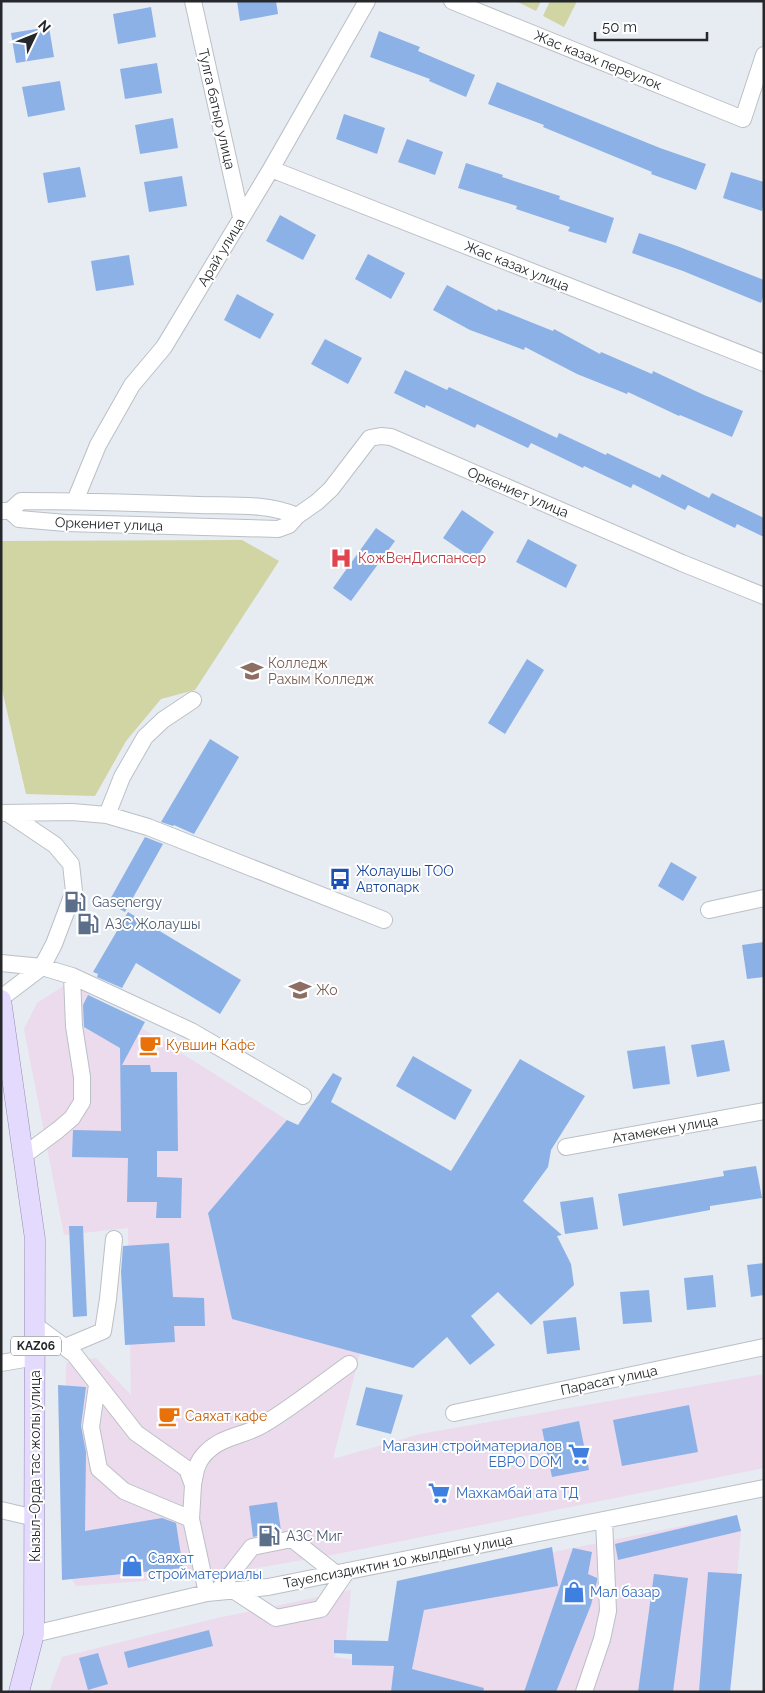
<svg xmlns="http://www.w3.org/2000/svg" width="765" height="1693" font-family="Raleway,sans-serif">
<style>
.commercial{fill:#ebdbed}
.green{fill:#d1d4a3}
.building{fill:#8cb1e7}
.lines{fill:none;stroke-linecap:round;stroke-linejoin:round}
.minor-casing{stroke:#bbc0c6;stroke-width:18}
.major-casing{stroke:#958cb4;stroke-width:21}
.minor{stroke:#fff;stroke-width:16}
.major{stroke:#e4dafe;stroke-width:20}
.labels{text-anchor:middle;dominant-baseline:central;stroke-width:4;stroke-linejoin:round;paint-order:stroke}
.shield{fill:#fff;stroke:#66686a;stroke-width:1}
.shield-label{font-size:12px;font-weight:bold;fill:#25272a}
.street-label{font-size:14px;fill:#25272a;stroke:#fff}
.health-label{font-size:14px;fill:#be3a42;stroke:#fff;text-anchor:start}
.education-label{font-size:14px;fill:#785e54;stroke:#fff;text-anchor:start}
.transit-label{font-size:14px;fill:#164399;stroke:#fff;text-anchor:start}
.service-label{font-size:14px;fill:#4e5e75;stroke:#fff;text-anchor:start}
.food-label{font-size:14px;fill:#c56008;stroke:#fff;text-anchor:start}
.shop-label{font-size:14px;fill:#366cbe;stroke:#fff;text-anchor:start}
</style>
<rect width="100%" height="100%" fill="#e7ebf2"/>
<path class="commercial" d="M 65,985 L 85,992 L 287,1120 L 208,1213 L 232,1319 L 360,1353 L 333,1459 L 420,1434 L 764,1374 L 764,1468 L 337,1554 L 212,1576 L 76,1586 L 65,1568 L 66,1363 L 96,1358 L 131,1395 L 128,1228 L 64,1235 L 24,1029 L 37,1003 Z
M 737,1515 L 741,1531 L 727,1692 L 50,1692 L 51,1686 L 62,1657 L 213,1619 L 351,1590 L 346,1640 L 334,1657 L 397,1666 L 399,1591 L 558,1551 Z"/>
<path class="green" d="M 516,1 L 541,1 L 536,11 Z
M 550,1 L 577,1 L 564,27 L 543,16 Z
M 242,540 L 279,561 L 195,690 L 161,699 L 126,741 L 95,796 L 26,794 L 1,685 L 1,541 Z"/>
<path class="building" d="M 237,1 L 276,1 L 278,14 L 240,21 Z
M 151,7 L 156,37 L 118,44 L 113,14 Z
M 49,27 L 54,57 L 16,63 L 11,33 Z
M 379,31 L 420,47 L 418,51 L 475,75 L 466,97 L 429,81 L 430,79 L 370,57 Z
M 157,63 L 162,93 L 125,99 L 120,69 Z
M 60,81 L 65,110 L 28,117 L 22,87 Z
M 497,82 L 660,148 L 706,164 L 696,190 L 651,174 L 652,172 L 543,127 L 544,125 L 488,104 Z
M 344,114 L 385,128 L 377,154 L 336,139 Z
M 173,118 L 178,148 L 140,154 L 135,125 Z
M 407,139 L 443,152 L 435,175 L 398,162 Z
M 466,163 L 503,175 L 502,177 L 560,196 L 559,199 L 614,218 L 606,243 L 568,231 L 570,227 L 516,209 L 517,206 L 458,188 Z
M 80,167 L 86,197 L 48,203 L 43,173 Z
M 731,172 L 764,182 L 764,204 L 762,211 L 723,198 Z
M 182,176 L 187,206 L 149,212 L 144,182 Z
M 280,215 L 316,235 L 303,260 L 266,241 Z
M 639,233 L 677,246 L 764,280 L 764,295 L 761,303 L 683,271 L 632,253 Z
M 368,254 L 405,273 L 391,299 L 355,279 Z
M 129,255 L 134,285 L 96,291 L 91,261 Z
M 447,285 L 497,311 L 498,309 L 553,331 L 554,329 L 600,354 L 601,352 L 652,374 L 653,371 L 704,395 L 743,411 L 732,437 L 680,415 L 679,416 L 628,392 L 627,394 L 577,374 L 525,347 L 524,350 L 470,330 L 433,310 Z
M 237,294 L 274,314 L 260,339 L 224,320 Z
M 325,339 L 362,358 L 348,384 L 311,364 Z
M 405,370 L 447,390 L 449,387 L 557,438 L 559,433 L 606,455 L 607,453 L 660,478 L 662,474 L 709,498 L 712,493 L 764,518 L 764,537 L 737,524 L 735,528 L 688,505 L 685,510 L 633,484 L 631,488 L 584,466 L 583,468 L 531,443 L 528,448 L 477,424 L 475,428 L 426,405 L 425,408 L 394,393 Z
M 462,510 L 494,532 L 475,560 L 443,538 Z
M 376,528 L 395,541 L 351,601 L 333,588 Z
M 528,539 L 577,565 L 566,588 L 516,562 Z
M 527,659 L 544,670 L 505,734 L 488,723 Z
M 210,739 L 239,757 L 194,834 L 174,825 L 173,826 L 161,822 Z
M 145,837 L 163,844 L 125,912 L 108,903 Z
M 671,862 L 697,877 L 683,901 L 658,886 Z
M 128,912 L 241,980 L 220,1014 L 136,963 L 122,988 L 97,977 L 98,974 L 93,972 Z
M 764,942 L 764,977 L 747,979 L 742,945 Z
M 88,995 L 145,1022 L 122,1065 L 150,1065 L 151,1072 L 177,1072 L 178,1151 L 157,1151 L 157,1177 L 182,1178 L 181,1218 L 156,1218 L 157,1202 L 127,1202 L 128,1158 L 72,1157 L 73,1130 L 121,1131 L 120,1048 L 84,1027 L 83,1005 Z
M 724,1040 L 730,1071 L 697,1077 L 691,1045 Z
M 665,1046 L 670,1084 L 633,1089 L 627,1051 Z
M 413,1056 L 472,1090 L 455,1120 L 396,1086 Z
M 520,1059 L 585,1096 L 551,1150 L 548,1167 L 523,1201 L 562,1235 L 557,1236 L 571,1264 L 574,1285 L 531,1325 L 498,1292 L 471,1316 L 495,1345 L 470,1365 L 447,1337 L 413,1368 L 232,1319 L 208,1213 L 287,1120 L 298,1125 L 333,1073 L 342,1078 L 331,1102 L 451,1171 Z
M 756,1166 L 762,1198 L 710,1206 L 710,1210 L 623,1226 L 618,1194 L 724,1176 L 723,1171 Z
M 593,1197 L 598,1229 L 565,1234 L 560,1202 Z
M 69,1226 L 83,1226 L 87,1316 L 73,1317 Z
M 169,1243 L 173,1297 L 204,1298 L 205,1326 L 174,1326 L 175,1342 L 125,1345 L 121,1272 L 123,1246 Z
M 764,1263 L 764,1295 L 751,1297 L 747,1265 Z
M 713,1275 L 716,1307 L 687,1310 L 684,1278 Z
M 649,1290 L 652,1322 L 623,1324 L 620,1292 Z
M 576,1317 L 580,1350 L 547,1354 L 543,1321 Z
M 58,1385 L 86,1387 L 81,1426 L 86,1452 L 85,1531 L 162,1518 L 176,1523 L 183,1568 L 62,1580 Z
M 366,1387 L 403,1395 L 391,1434 L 356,1425 Z
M 689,1405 L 698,1452 L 622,1466 L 613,1420 Z
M 579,1421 L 589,1470 L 552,1477 L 542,1429 Z
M 277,1502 L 281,1531 L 253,1537 L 249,1506 Z
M 737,1515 L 741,1531 L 618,1560 L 615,1544 Z
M 552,1547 L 558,1586 L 424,1610 L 412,1669 L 484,1688 L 483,1692 L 391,1692 L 394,1666 L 352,1665 L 352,1654 L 334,1653 L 334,1640 L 388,1641 L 397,1581 Z
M 573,1548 L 592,1552 L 588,1574 L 597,1578 L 597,1581 L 591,1605 L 556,1692 L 524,1692 Z
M 708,1572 L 742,1574 L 730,1692 L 699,1692 Z
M 654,1574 L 688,1578 L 673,1692 L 638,1692 Z
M 209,1630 L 213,1646 L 128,1668 L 124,1652 Z
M 98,1653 L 108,1684 L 88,1690 L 79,1658 Z"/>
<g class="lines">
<g class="minor-casing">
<path id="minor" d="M 193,1 L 241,217
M 452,1 L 743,119 L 764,55
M 271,169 L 764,363
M 75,501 L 98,445 L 132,385 L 164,347 L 271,169 L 367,1
M 1,511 L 10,511 L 21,501 C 80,501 140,503 199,505 C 231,506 268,503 297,516
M 10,511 L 19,519 L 66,523 L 278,529 L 289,525 L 297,516 L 317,502 L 331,489 L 370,438 L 381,436 L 391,437 L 682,563 L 764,596
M 1,813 L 72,812 L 107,815 L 148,827 L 384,920
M 107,815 L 122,777 L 145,737 L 163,720 L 193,700
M 709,910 L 764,898
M 1,963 L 42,967 L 72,976 L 191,1031 L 303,1096
M 1,998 L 42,967 L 54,944 L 74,891 L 71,864 L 55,845 L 9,814
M 566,1147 L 764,1111
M 23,1156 L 58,1130 L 72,1118 L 82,1102 L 82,1077 L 74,1026 L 72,976
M 36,1326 L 74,1354 L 136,1433 L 187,1469 L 193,1485 L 191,1519 L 207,1593
M 65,1347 L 103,1331 L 108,1299 L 114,1239
M 1,1363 L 36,1357
M 97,1385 L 91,1427 L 99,1469 L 124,1491 L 191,1519
M 454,1413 L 764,1347
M 193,1485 C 195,1474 196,1464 203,1456 C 220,1435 244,1437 264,1424 C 294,1406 321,1384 349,1364
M 1,1510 L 35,1518
M 233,1590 L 276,1618 L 321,1609 L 347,1571
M 217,1592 L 252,1547 L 292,1539 L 335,1573
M 34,1634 L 207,1593 L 268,1587 L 764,1488
M 584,1692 L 602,1639 L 608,1611 L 604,1520"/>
</g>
<g class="major-casing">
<path id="major" d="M 1,1000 L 35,1239 L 34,1634 L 19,1692"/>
</g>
<use href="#minor" class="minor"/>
<use href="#major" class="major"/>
</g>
<defs>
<g id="hospital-bare" transform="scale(1.725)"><path d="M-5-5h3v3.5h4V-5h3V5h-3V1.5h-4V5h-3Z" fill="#e0444e" stroke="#fff" stroke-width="2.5" paint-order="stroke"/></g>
<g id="university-bare" transform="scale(1.725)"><path d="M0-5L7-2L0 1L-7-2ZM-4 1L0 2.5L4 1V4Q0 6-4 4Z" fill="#8d6e63" stroke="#fff" stroke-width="2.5" paint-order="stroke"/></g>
<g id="bus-bare" transform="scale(1.725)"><path d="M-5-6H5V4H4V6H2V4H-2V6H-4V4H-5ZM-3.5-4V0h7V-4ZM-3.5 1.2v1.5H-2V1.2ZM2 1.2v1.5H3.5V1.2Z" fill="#1a4fb4" stroke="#fff" stroke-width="2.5" paint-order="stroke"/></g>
<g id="fuel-bare" transform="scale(1.725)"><path d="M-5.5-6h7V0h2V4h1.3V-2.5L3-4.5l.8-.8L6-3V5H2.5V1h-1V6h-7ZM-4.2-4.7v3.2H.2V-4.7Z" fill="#5c6f8a" stroke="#fff" stroke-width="2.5" paint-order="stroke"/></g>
<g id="school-bare" transform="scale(1.725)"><path d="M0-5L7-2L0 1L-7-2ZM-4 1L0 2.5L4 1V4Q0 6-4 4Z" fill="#8d6e63" stroke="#fff" stroke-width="2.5" paint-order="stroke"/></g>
<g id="cafe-bare" transform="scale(1.725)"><path d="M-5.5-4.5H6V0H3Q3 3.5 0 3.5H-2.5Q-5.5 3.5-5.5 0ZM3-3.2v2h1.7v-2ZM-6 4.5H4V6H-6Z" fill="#e8710a" stroke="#fff" stroke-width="2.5" paint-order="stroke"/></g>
<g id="supermarket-bare" transform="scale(1.725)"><path d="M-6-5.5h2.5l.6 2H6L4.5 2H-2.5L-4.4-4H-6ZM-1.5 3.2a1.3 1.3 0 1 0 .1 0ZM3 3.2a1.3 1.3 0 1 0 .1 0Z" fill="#3f7fe0" stroke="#fff" stroke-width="2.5" paint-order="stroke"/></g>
<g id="shop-bare" transform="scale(1.725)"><path d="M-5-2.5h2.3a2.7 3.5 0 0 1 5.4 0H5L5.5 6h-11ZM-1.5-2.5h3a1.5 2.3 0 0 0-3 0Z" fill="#3f7fe0" stroke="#fff" stroke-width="2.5" paint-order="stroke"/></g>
</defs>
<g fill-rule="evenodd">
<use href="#hospital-bare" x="341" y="558"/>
<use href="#university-bare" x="252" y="671"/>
<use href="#bus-bare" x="340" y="879"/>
<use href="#fuel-bare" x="75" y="902"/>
<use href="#fuel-bare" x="88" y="924"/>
<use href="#school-bare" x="300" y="990"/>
<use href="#cafe-bare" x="150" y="1045"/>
<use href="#cafe-bare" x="169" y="1416"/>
<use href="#supermarket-bare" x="579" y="1454"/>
<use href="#supermarket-bare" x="439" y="1493"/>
<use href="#fuel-bare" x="269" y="1536"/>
<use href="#shop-bare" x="132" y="1566"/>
<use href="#shop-bare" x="574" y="1592"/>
</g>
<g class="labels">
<rect class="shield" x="11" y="1336.5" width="50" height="19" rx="4"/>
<g class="shield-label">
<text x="36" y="1346">KАZ06</text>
</g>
<g class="street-label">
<text transform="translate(598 60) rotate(22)">Жас казах переулок</text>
<text transform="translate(217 109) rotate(77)">Тулга батыр улица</text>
<text transform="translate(221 252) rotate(-59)">Арай улица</text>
<text transform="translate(517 266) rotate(22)">Жас казах улица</text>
<text transform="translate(518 492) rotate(23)">Оркениет улица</text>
<text transform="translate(109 524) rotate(2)">Оркениет улица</text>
<text transform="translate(665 1129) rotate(-10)">Атамекен улица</text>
<text transform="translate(609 1380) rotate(-12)">Парасат улица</text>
<text transform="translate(35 1466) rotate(-90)">Кызыл-Орда тас жолы улица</text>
<text transform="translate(398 1561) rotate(-11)">Тауелсиздиктин 10 жылдыгы улица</text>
</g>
<g class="health-label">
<text x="358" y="558">КожВенДиспансер</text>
</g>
<g class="education-label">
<text x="268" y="663">Колледж<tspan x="268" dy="16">Рахым Колледж</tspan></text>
<text x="316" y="990">Жо</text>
</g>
<g class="transit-label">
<text x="356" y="871">Жолаушы ТОО<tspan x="356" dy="16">Автопарк</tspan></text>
</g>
<g class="service-label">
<text x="92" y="902">Gasenergy</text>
<text x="105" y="924">АЗС Жолаушы</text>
<text x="286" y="1536">АЗС Миг</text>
</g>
<g class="food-label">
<text x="166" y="1045">Кувшин Кафе</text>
<text x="185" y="1416">Саяхат кафе</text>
</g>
<g class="shop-label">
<text x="562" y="1446" text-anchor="end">Магазин стройматериалов<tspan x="562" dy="16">ЕВРО DOM</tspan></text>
<text x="456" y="1493">Махкамбай ата ТД</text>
<text x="148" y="1558">Саяхат<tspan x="148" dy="16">стройматериалы</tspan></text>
<text x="590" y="1592">Мал базар</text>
</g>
</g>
<rect width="765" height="1693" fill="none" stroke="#25272a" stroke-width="5"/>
<g transform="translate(35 35) rotate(47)" stroke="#ffffff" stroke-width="4" paint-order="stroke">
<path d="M0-4L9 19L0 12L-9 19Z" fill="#25272a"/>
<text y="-8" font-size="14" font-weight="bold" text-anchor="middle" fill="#25272a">N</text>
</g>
<path d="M595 32v8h112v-8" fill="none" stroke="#25272a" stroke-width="2.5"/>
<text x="602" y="32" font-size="15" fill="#25272a" stroke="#ffffff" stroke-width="4" paint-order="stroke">50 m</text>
</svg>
